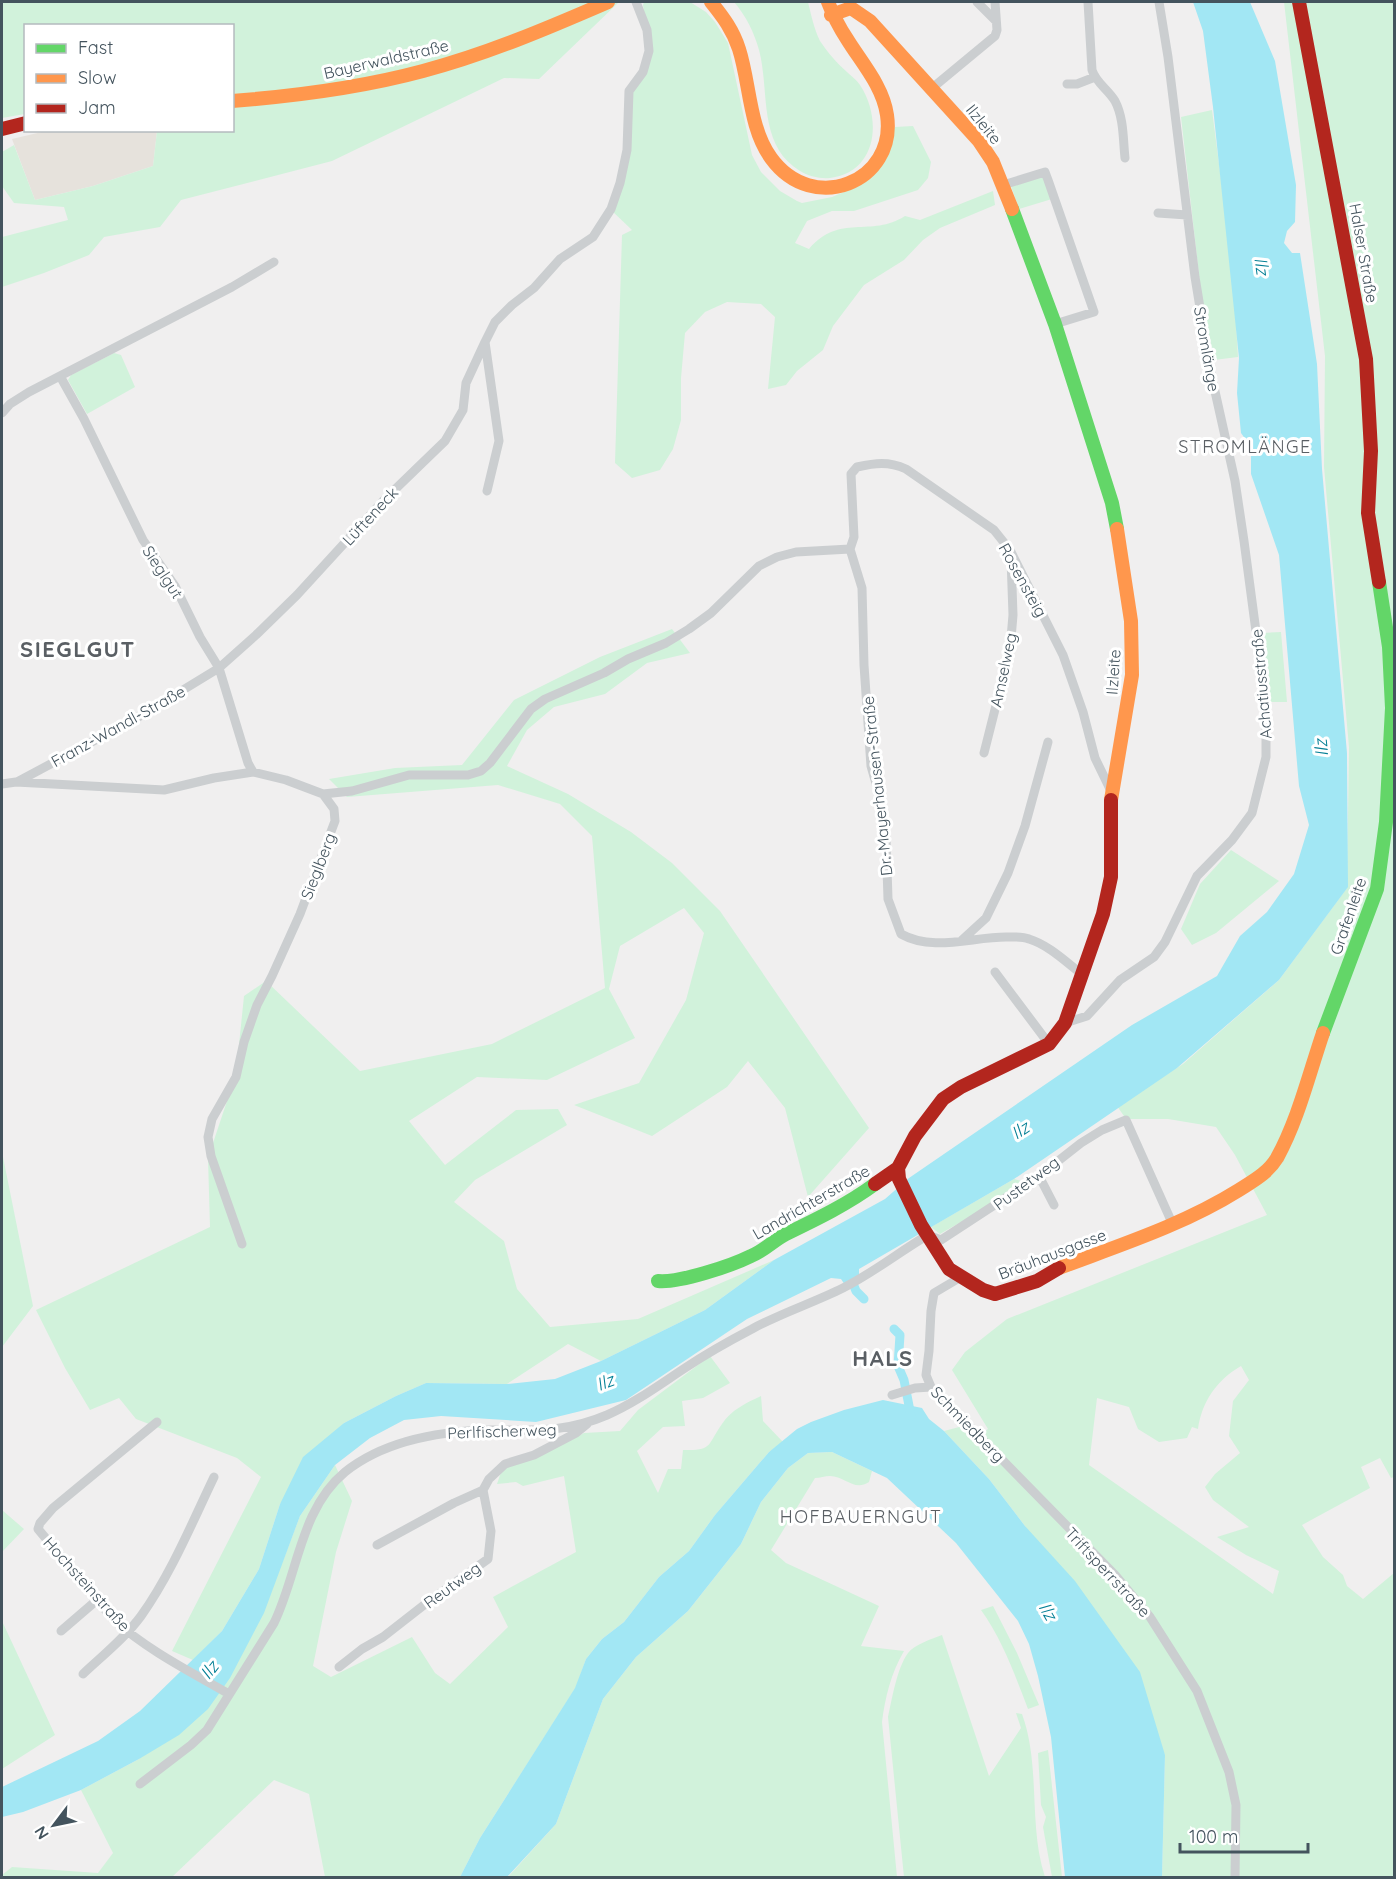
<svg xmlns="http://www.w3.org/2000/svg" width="1396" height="1879" font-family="Quicksand,sans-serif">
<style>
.commercial{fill:#e6e2dc}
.green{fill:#d1f2db;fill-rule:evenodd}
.water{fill:#a2e7f4}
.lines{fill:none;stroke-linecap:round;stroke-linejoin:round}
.canal{stroke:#a2e7f4;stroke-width:9}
.street{stroke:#cbced0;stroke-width:9}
.fast{stroke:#63d668;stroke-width:14}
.slow{stroke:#ff974d;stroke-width:14}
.jam{stroke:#b3261e;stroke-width:14}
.labels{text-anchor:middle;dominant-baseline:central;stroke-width:6;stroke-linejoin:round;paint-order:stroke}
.street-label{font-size:16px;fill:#44545e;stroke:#fff}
.water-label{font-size:18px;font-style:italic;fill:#037f95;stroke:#fff}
.neighbourhood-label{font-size:18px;letter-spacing:1.5px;fill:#5a5f64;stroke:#fff}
.district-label{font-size:22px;font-weight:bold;letter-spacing:1.5px;fill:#5a5f64;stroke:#fff}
</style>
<rect width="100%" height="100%" fill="#f0efef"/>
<path class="commercial" d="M 46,131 L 157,131 L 153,166 L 93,186 L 35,200 L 12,139 Z"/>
<path class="green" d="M 2,2 L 619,2 L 539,79 L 504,78 L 332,161 L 181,200 L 160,227 L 104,237 L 89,255 L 44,273 L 2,287 L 2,237 L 68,220 L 64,207 L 14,203 L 2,186 L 2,152 L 14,145 L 35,200 L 93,186 L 153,166 L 157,131 L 232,130 L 232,26 L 26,26 L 25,114 L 2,118 Z
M 644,2 L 690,2 L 706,12 L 715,22 L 728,43 L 752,155 L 761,172 L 780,191 L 797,201 L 802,203 L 832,197 L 856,187 L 895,127 L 913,126 L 931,162 L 928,178 L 918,190 L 854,211 L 832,211 L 807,221 L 795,243 L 809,249 C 839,213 871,238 905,216 L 920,220 L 993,191 L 995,205 L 940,228 L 923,240 L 904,260 L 864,285 L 833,326 L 823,350 L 797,371 L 786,385 L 768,389 L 775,317 L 761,304 L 727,302 L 705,312 L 685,333 L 681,378 L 681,420 L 673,449 L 660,470 L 632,478 L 615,463 L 622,235 L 632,230 L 611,210 L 620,183 L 629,91 L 643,72 L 647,30 L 643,5 Z
M 734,2 L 808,2 C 811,14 814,29 820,41 C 828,53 836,62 847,72 C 851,76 857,80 860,85 C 882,118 878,172 830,178 C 820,179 808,176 800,171 C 757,145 770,91 759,50 C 754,32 746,16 734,2 Z
M 1284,2 L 1394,2 L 1394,1477 L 1391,1478 L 1380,1458 L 1361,1467 L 1370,1488 L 1302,1525 L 1323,1557 L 1343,1575 L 1347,1586 L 1363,1599 L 1394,1573 L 1394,1877 L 1162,1877 L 1165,1755 L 1025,1526 L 989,1479 L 944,1431 L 963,1426 L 974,1439 L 988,1429 L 952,1370 L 965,1352 L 1007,1319 L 1267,1215 L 1235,1155 L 1216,1127 L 1168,1119 L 1126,1119 L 1117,1106 L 1183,1064 L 1279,980 L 1347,888 L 1349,747 L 1324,467 L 1325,356 ZM 1241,1366 L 1249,1380 L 1233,1401 L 1229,1436 L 1240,1453 L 1215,1474 L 1205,1487 L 1213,1500 L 1249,1527 L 1217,1537 L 1246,1555 L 1279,1571 L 1273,1594 L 1089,1465 L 1097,1398 L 1129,1407 L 1138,1429 L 1159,1442 L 1187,1438 L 1192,1427 L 1198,1429 C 1202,1401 1217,1380 1241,1366 Z
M 1212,110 L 1233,272 L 1238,357 L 1214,360 L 1202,301 L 1181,117 Z
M 1044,175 L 1052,199 L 1019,209 L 1011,186 Z
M 114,353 L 121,355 L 135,387 L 87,414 L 68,380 L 71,375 Z
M 672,629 L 690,653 L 647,663 L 605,694 L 554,707 L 527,730 L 507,766 L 568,794 L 631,832 L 672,863 L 720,911 L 869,1128 L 808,1197 L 785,1108 L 748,1061 L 727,1087 L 652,1136 L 574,1105 L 639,1083 L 686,1000 L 704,933 L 684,908 L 620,946 L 609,989 L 635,1038 L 547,1080 L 477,1077 L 409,1121 L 445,1165 L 516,1110 L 558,1109 L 567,1125 L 475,1180 L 454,1202 L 504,1241 L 517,1289 L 550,1327 L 638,1319 L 774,1260 L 705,1310 L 601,1361 L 568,1344 L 507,1384 L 426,1383 L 396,1396 L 344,1423 L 280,1504 L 259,1569 L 222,1631 L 193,1660 L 172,1651 L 261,1477 L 237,1458 L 136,1419 L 119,1398 L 90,1410 L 65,1368 L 36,1310 L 210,1227 L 208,1158 L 236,1074 L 244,996 L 266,981 L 360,1071 L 492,1044 L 605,988 L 592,836 L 560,804 L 498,785 L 347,797 L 329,779 L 395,768 L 462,765 L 514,700 L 600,657 Z
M 1281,632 L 1287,702 L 1270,702 L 1262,633 Z
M 1231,850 L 1279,881 L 1216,933 L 1192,945 L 1181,929 L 1200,884 Z
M 2,1152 L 33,1306 L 2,1347 Z
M 1014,1179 L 1029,1183 L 940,1234 L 931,1227 Z
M 710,1356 L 730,1383 L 703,1398 L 682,1401 L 685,1426 L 663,1427 L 637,1451 L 658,1493 L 668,1469 L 681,1469 L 683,1450 C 713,1451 707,1445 722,1424 C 731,1410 746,1403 761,1396 L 763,1421 L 783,1442 L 769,1452 L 715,1515 L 689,1551 L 659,1577 L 624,1622 L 602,1639 L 586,1659 L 576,1687 L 480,1838 L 460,1877 L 325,1877 L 309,1794 L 274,1780 L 172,1877 L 2,1878 L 2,1875 L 12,1867 L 98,1873 L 113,1853 L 81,1790 L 139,1759 L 283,1561 L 300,1516 L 335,1465 L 352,1501 L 336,1552 L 313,1666 L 331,1677 L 412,1637 L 435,1673 L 450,1684 L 508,1627 L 493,1597 L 576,1552 L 564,1476 L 523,1486 L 516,1482 L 497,1484 L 502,1469 L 542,1455 L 584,1433 L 620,1431 L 638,1410 Z
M 832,1452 L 872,1471 L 869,1482 C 854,1492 845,1476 830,1476 C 825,1476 820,1478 815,1478 L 771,1550 L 786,1563 L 879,1606 L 861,1646 L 904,1651 C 891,1673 885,1698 882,1722 L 897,1877 L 507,1878 L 556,1824 L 603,1699 L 636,1657 L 688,1611 L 741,1544 L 761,1502 L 788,1468 L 808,1453 Z
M 2,1510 L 24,1529 L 2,1552 Z
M 993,1606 L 1017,1653 L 1039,1705 L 1028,1709 C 1015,1675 1002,1639 981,1610 Z
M 2,1621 L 55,1735 L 2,1769 Z
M 942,1635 L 989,1776 L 1021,1728 L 1016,1713 L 1022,1714 C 1041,1766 1028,1825 1045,1877 L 904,1877 L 888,1717 C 892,1699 897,1668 908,1653 C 915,1644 932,1639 942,1635 Z
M 1048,1750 L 1062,1877 L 1052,1877 L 1043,1827 L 1046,1817 L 1041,1805 L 1038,1753 Z"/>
<path class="water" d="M 1193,2 L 1250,2 L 1275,61 L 1296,185 L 1295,222 L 1287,231 L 1284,243 L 1292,253 L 1300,253 L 1317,364 L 1322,469 L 1347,753 L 1348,887 L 1279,980 L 1177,1068 L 1014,1179 L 859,1269 L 859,1277 L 845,1285 L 841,1279 L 831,1278 L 747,1319 L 626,1400 L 536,1422 L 441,1416 L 404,1420 L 370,1438 L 335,1465 L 300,1516 L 264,1613 L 230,1678 L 208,1709 L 179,1735 L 139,1759 L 81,1790 L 23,1812 L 2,1817 L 2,1787 L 98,1741 L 140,1711 L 222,1631 L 259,1569 L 280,1504 L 303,1457 L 344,1423 L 396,1396 L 426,1383 L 507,1384 L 555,1379 L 601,1361 L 705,1310 L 774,1260 L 885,1199 L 909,1178 L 1132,1025 L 1217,976 L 1240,936 L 1267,912 L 1294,874 L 1309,825 L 1299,786 L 1279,555 L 1251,474 L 1251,447 L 1241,433 L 1237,393 L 1239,358 L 1213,107 L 1203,31 Z
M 883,1400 L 922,1408 L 929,1419 L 944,1431 L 989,1479 L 1025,1526 L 1075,1581 L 1140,1672 L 1165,1755 L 1162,1877 L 1065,1877 L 1051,1737 L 1038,1676 L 1029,1644 L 1018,1621 L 956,1543 L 887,1478 L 832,1452 L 808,1453 L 788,1468 L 761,1502 L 741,1544 L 688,1611 L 636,1657 L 603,1699 L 556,1824 L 507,1877 L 460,1877 L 480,1838 L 575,1688 L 586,1659 L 602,1639 L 624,1622 L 659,1577 L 689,1551 L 715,1515 L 769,1452 L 797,1429 L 811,1422 L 844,1410 Z"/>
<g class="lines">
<path class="canal" d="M 850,1276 L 856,1291 L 864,1299
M 894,1329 L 900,1335 L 898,1366 L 904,1380 L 911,1416"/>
<path class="street" d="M 977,2 L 996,21
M 1088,2 L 1092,70 C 1096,83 1108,89 1115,101 C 1124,118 1123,140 1125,158
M 1067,84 L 1077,84 L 1095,77
M 931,89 L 995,36 L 997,30 L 995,2
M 1003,185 L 1045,172 L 1048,180 L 1094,312 L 1055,324
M 1158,213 L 1187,215
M 60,376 L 84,419 L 143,540 L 175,586 L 200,637 L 219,668 L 248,763 L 253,772
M 2,413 L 10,404 L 29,392 L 232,287 L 274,262
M 487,491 L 499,441 L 485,342 L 495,322 L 512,305 L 534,288 L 560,259 L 593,237 L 611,209 L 620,183 L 627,150 L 629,91 L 643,72 L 649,51 L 647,30 L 636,2
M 850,549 L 862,588 L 864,665 L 871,766 L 881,801 L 886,837 L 888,899 L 901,934 C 933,952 971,937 1006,937 C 1013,937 1022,936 1029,939 C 1049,945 1067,963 1083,975
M 850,549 L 854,537 L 851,474 L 857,467 C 875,463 888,461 906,469 L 994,530 L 1010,550 L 1063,655 L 1083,712 L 1095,758 L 1111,791
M 984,753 L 1010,650 L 1013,615 L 1011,558
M 17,782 L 142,715 L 219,668 L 256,635 L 297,595 L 383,501 L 445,441 L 463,410 L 466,383 L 485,342
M 2,784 L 16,782 L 164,790 L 214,778 L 253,772 L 286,780 L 323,794 L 334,809 L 335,821 L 300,914 L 272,976 L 257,1005 L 244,1042 L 236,1077 L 212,1119 L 208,1137 L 211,1156 L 242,1244
M 323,794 L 352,791 L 409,775 L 468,775 L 481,771 L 490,763 L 531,709 L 545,699 L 604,673 L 628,659 L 666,643 L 689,629 L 711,613 L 759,566 L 777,557 L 796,552 L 850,549
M 962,940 L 986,918 L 1008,873 L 1025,826 L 1048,742
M 995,972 L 1049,1044
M 1065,1023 L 1087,1016 L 1120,980 L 1154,957 L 1165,942 L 1197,876 L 1232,840 L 1252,813 L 1266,757 L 1266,707 L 1244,541 L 1235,481 L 1210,369 L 1195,277 L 1168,57 L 1159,2
M 1039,1176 L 1054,1205
M 961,1277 L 934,1293 L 931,1311 L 929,1351 L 926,1375 L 931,1387 L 1115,1575 L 1150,1617 L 1197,1691 L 1229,1772 L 1236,1805 L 1235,1878
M 892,1395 L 915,1388 L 931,1387
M 157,1422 L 53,1508 L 40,1523 L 38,1529 L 113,1619 C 147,1650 189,1671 229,1694
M 377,1545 L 454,1503 L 483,1490
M 61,1631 L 97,1600
M 339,1667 L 362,1649 L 383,1637 L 424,1605 L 488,1559 L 491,1531 L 483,1490 L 489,1479 L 505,1464 L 534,1455 L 576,1433 L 587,1424
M 83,1674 C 102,1656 125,1638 141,1616 C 171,1574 192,1523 214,1477
M 140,1784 L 191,1745 L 207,1730 L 274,1623 C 298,1574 300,1509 345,1472 C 385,1440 441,1431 491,1430 C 535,1430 565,1433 607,1415 C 635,1403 659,1385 685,1368 C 706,1354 729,1341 752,1329 C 781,1313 813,1303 843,1288 C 873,1273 899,1252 928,1235 L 941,1240 L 1039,1176 L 1081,1143 L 1102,1130 L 1126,1120 L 1173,1225"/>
<path class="fast" d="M 1012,209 L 1055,324 L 1112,503 L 1117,529
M 1323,1033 L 1377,889 L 1386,822 L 1392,708 L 1389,647 L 1379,582
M 658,1281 C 679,1283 731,1266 751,1256 C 764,1251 774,1240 786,1234 C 817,1219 848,1204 875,1184"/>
<path class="slow" d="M 711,2 C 723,17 733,30 739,49 C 750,83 749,128 771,158 C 813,216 897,182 887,115 C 883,86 861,62 847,39 C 839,27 833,15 828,2
M 831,15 L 851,8 L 870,21 L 979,141 L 993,162 L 1012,209
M 232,101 C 296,96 360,88 423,71 C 487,54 548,28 608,2
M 1111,800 L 1132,675 L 1131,621 L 1117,529
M 1059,1268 C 1120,1245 1183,1225 1239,1190 C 1253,1181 1268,1173 1277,1158 C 1298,1120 1309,1074 1323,1033"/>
<path class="jam" d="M 1299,2 L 1366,359 L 1371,451 L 1368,513 L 1379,582
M 2,129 L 26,123
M 898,1168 L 899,1179 L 921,1225 L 949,1269 L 983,1290 L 995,1294 L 1037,1281 L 1059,1268
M 875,1184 L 898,1168 L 915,1136 L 943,1099 L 961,1087 L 1049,1044 L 1065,1023 L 1103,914 L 1111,877 L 1111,800"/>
</g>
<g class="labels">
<g class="street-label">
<text transform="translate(386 59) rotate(-13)">Bayerwaldstraße</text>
<text transform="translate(984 124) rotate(51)">Ilzleite</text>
<text transform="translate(1364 253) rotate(80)">Halser Straße</text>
<text transform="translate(1207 349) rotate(80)">Stromlänge</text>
<text transform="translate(370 516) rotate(-47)">Lüfteneck</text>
<text transform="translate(163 572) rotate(57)">Sieglgut</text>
<text transform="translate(1023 580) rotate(61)">Rosensteig</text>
<text transform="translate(1003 670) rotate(-78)">Amselweg</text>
<text transform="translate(1113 672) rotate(-86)">Ilzleite</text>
<text transform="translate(1261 684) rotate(-95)">Achatiusstraße</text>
<text transform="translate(118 726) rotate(-29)">Franz-Wandl-Straße</text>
<text transform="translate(877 786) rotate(-96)">Dr.-Mayerhausen-Straße</text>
<text transform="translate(318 866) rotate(-69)">Sieglberg</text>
<text transform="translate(1348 916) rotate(-71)">Grafenleite</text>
<text transform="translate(1026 1183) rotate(-37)">Pustetweg</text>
<text transform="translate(811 1202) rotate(-30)">Landrichterstraße</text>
<text transform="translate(1052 1254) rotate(-21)">Bräuhausgasse</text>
<text transform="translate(968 1424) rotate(46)">Schmiedberg</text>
<text transform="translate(502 1431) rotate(-2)">Perlfischerweg</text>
<text transform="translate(1108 1572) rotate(47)">Triftsperrstraße</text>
<text transform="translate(87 1584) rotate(48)">Hochsteinstraße</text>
<text transform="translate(452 1585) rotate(-36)">Reutweg</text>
</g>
<g class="water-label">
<text transform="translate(1262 266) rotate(82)">Ilz</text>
<text transform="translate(1321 748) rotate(-96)">Ilz</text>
<text transform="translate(1020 1130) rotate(-33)">Ilz</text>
<text transform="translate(605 1382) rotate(-21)">Ilz</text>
<text transform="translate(1048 1611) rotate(60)">Ilz</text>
<text transform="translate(209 1670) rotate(-52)">Ilz</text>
</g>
<g class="neighbourhood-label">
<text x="1245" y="446">STROMLÄNGE</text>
<text x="861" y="1516">HOFBAUERNGUT</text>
</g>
<g class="district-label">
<text x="78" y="649">SIEGLGUT</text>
<text x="883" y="1358">HALS</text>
</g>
</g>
<rect width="1396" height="1879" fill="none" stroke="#44545e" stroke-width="6"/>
<rect x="24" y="24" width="210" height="108" fill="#ffffff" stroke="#b4bbbf" stroke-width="1.5"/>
<rect x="36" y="44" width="30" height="9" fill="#63d668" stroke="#b4bbbf" stroke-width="1.5"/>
<text x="78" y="54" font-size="18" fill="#44545e">Fast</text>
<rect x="36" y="74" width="30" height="9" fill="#ff974d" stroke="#b4bbbf" stroke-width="1.5"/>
<text x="78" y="84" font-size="18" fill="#44545e">Slow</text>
<rect x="36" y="104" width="30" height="9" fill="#b3261e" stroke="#b4bbbf" stroke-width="1.5"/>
<text x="78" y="114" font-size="18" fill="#44545e">Jam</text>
<g transform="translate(54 1825) rotate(238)" stroke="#ffffff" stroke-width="4.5" paint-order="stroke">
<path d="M0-4.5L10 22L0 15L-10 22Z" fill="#44545e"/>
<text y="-9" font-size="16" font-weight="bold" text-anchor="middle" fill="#44545e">N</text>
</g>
<path d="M1180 1843v9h128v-9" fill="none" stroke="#44545e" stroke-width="3"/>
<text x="1189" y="1843" font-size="18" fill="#44545e" stroke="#ffffff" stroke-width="4.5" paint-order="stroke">100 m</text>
</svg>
